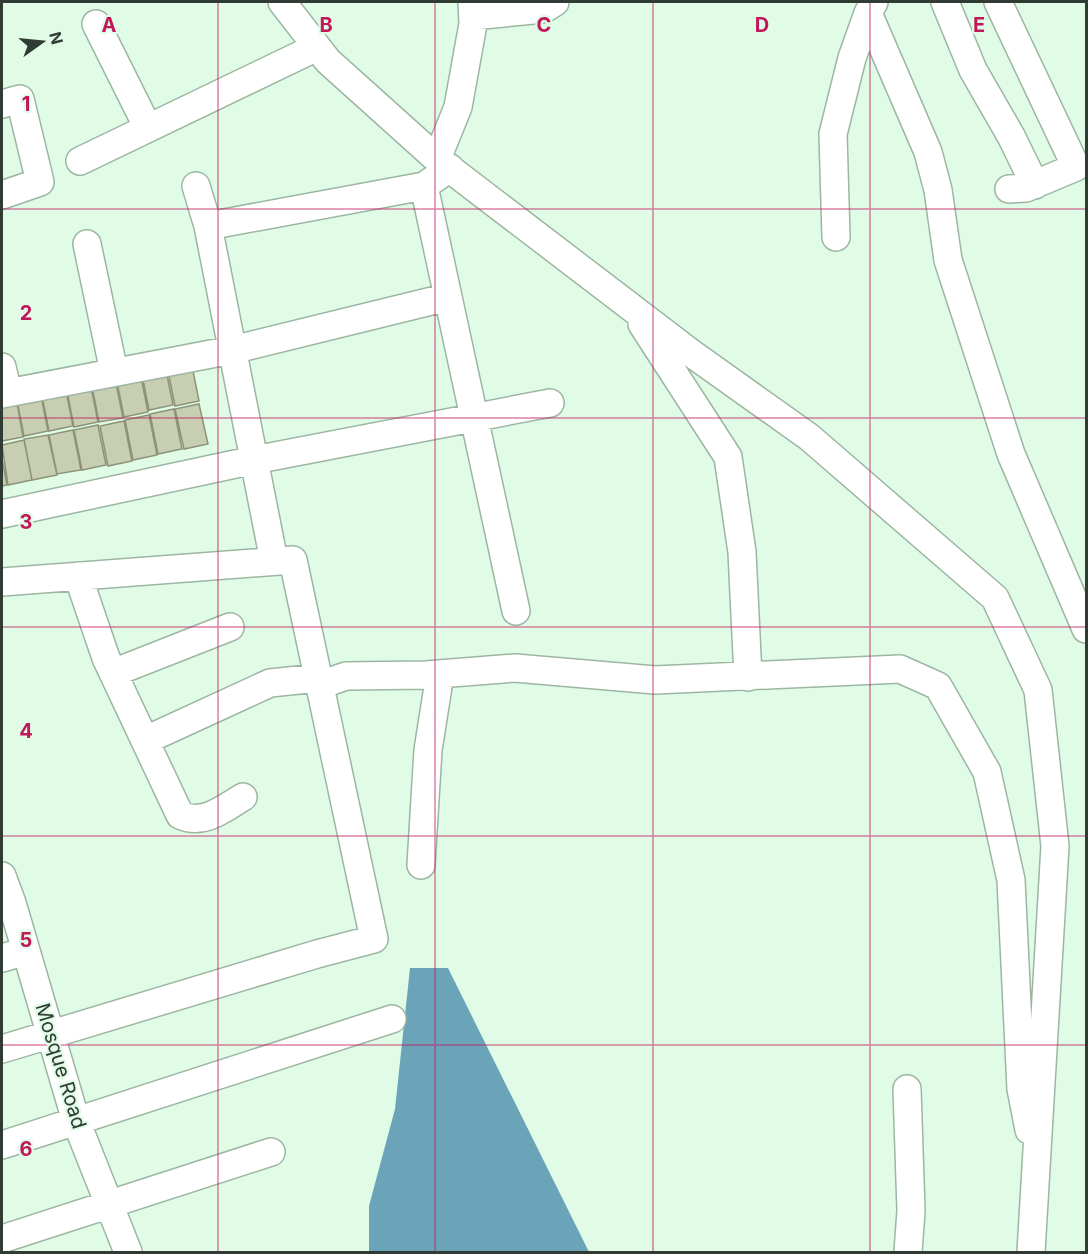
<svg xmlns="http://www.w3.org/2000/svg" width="1088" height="1254" font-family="Inter,sans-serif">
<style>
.water{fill:#6ba4b8}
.building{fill:#c7ceb1;stroke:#8c9377;stroke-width:1.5}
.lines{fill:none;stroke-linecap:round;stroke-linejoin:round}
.minor-casing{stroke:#9cb6a2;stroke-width:30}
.minor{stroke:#fff;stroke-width:27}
.grid{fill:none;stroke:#c2185b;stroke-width:1.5;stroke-opacity:0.55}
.labels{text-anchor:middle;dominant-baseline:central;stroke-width:4.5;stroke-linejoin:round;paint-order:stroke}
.street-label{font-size:20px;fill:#303b33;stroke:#e0fce7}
.grid-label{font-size:20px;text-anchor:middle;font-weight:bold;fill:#c2185b;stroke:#e0fce7;stroke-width:4.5;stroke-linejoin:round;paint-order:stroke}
</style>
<rect width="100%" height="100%" fill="#e0fce7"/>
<path class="water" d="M 410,968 L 448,968 L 589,1252 L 369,1252 L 369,1206 L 395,1109 Z"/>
<path class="building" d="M 191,361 L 199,401 L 175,406 L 167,366 Z
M 165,365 L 173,405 L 149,410 L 141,370 Z
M 140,372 L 148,412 L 124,417 L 116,377 Z
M 115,378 L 123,418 L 99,422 L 91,382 Z
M 90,382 L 98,422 L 74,427 L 66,386 Z
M 65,386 L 73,426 L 49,431 L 41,391 Z
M 40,391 L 48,431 L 24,436 L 16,396 Z
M 16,397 L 23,437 L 2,441 L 2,399 Z
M 199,404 L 208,444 L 184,449 L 175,409 Z
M 174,409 L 182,449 L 158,454 L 150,414 Z
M 149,415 L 157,455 L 133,460 L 125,420 Z
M 124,421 L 132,461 L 108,466 L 100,426 Z
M 98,425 L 106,465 L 82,470 L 74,430 Z
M 73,430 L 81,470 L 57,474 L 49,435 Z
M 48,435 L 57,475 L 32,480 L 24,439 Z
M 24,440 L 32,480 L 8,485 L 2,445 Z
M 2,459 L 7,485 L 2,486 Z"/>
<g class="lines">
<g class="minor-casing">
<path id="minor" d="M 282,2 L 328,61 L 437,159 L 691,353 L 809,437 L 995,598 L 1038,690 L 1055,846 L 1031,1252
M 874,2 L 868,13 L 928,152 L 938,190 L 948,260 L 1011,454 L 1086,629
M 945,2 L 973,70 L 1011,136 L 1035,185
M 998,2 L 1076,167 L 1026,188 L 1009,189
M 473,16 L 544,9 L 555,2
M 96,24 L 148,128
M 2,104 L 20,99 L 40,182 L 2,195
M 437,159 L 458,107 L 473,24 L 472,2
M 80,161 L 317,47
M 196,186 L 208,226
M 424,186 L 516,611
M 836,237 L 833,134 L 852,58 L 868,13
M 87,244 L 114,372
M 642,324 L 728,457 L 742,552 L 748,677
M 2,367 L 8,393
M 2,394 L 232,350 L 448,297
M 2,514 L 254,460 L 550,403
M 274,561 L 208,226 L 424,186 L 450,168
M 78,576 L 106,658 L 180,815 C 203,826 223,809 243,797
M 2,582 L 293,560 L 374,939 L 317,954 L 2,1049
M 113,673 L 230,627
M 320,685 L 346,676 L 426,675 L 515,668 L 655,680 L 900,669 L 938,686 L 987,772 L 1011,880 L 1021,1089 L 1029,1130
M 146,740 L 270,683 L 318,678
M 421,865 L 428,750 L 440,674
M 2,876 L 12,903 L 76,1121 L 128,1252
M 2,958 L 26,951
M 907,1089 L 911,1211 L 908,1252
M 2,1145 L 392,1019
M 2,1239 L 271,1152"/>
</g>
<use href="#minor" class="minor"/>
</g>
<path class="grid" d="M 218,2 L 218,1252M 435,2 L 435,1252M 653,2 L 653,1252M 870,2 L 870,1252M 2,209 L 1086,209M 2,418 L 1086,418M 2,627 L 1086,627M 2,836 L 1086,836M 2,1045 L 1086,1045"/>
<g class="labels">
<g class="street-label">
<text transform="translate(61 1066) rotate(73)">Mosque Road</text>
</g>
</g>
<g class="grid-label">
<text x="109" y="32">A</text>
<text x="326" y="32">B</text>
<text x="544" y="32">C</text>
<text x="762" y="32">D</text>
<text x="979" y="32">E</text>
<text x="26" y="111">1</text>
<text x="26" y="320">2</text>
<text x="26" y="529">3</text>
<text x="26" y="738">4</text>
<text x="26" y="947">5</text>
<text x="26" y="1156">6</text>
</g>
<rect width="1088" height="1254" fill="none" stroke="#303b33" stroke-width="6"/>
<g transform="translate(42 42) rotate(75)" stroke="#e0fce7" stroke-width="4.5" paint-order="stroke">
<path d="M0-4.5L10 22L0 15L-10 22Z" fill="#303b33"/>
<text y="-9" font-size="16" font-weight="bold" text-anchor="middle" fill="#303b33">N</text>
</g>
</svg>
